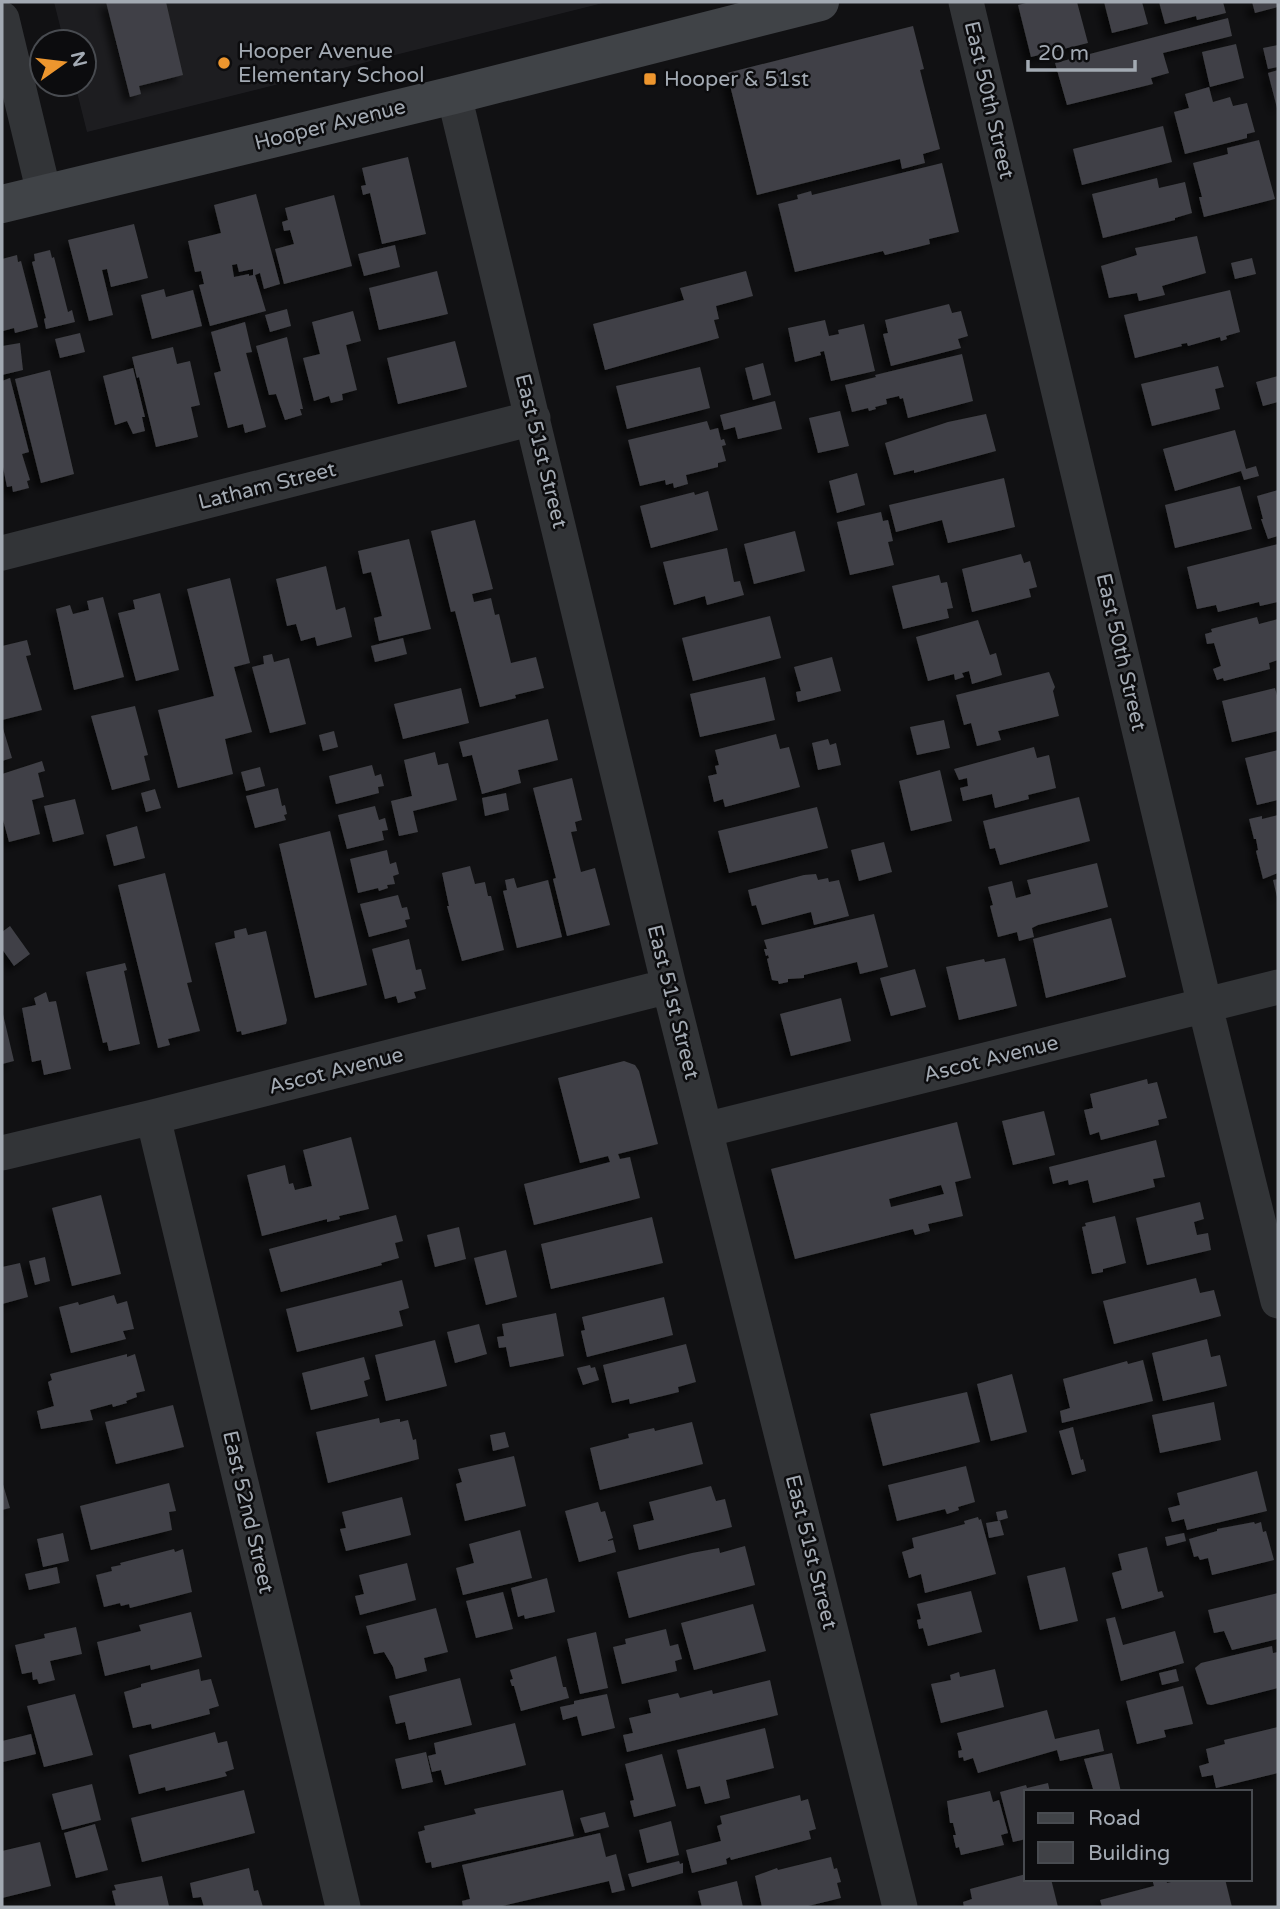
<svg xmlns="http://www.w3.org/2000/svg" width="1280" height="1909" font-family="'Varela Round',sans-serif">
<style>
.built{fill:#1d1d20}
.building{fill:#404146;fill-rule:evenodd;filter:url(#shadow)}
.lines{fill:none;stroke-linecap:round;stroke-linejoin:round}
.street{stroke:#323437;stroke-width:35}
.secondary{stroke:#404347;stroke-width:38}
.poi-dot{fill:#ed962e;stroke:#0c0c0e;stroke-width:2.5}
.labels{text-anchor:middle;dominant-baseline:central;stroke-width:5;stroke-linejoin:round;paint-order:stroke}
.poi-label{font-size:21px;fill:#a3aab3;stroke:#0c0c0e;text-anchor:start}
.street-label{font-size:21px;fill:#a3aab3;stroke:#0c0c0e}
</style>
<defs>
<filter id="shadow"><feDropShadow dx="-6" dy="6" stdDeviation="3.5" flood-color="#0009"/></filter>
</defs>
<rect width="100%" height="100%" fill="#111113"/>
<path class="built" d="M 54,2 L 607,2 L 87,132 L 75,84 L 84,84 L 84,42 L 64,42 Z"/>
<path class="building" d="M 106,2 L 166,2 L 183,75 L 139,86 L 141,94 L 130,97 Z
M 1030,2 L 1077,2 L 1088,43 L 1031,57 L 1018,5 Z
M 1104,2 L 1142,2 L 1148,24 L 1112,33 Z
M 1159,2 L 1223,2 L 1226,13 L 1197,20 L 1196,16 L 1165,24 Z
M 1252,2 L 1278,2 L 1278,7 L 1255,13 Z
M 1228,18 L 1232,36 L 1163,53 L 1169,73 L 1151,78 L 1153,84 L 1067,105 L 1055,63 Z
M 913,26 L 924,69 L 920,70 L 940,149 L 923,154 L 925,163 L 902,169 L 900,159 L 757,195 L 727,73 Z
M 1236,44 L 1244,78 L 1210,87 L 1202,52 Z
M 1278,45 L 1278,67 L 1268,69 L 1263,48 Z
M 1278,70 L 1278,108 L 1277,108 L 1268,73 Z
M 1209,87 L 1213,102 L 1230,97 L 1233,106 L 1247,103 L 1255,132 L 1247,134 L 1247,138 L 1185,154 L 1174,112 L 1189,108 L 1185,94 Z
M 1163,126 L 1172,162 L 1082,185 L 1073,149 Z
M 1259,140 L 1275,199 L 1204,217 L 1199,197 L 1202,197 L 1193,163 L 1228,154 L 1227,148 Z
M 408,157 L 426,234 L 382,244 L 370,193 L 363,195 L 361,186 L 366,185 L 362,168 Z
M 942,163 L 959,232 L 929,239 L 930,244 L 885,255 L 883,251 L 795,272 L 778,204 L 798,199 L 797,195 L 811,191 L 812,195 Z
M 1157,178 L 1159,188 L 1185,182 L 1192,213 L 1175,218 L 1175,220 L 1103,238 L 1092,194 Z
M 256,194 L 280,284 L 264,289 L 260,273 L 255,275 L 266,311 L 210,326 L 199,285 L 204,284 L 201,271 L 195,272 L 188,241 L 221,233 L 214,205 ZM 237,264 L 239,272 L 253,269 L 253,275 L 249,276 L 249,274 L 234,277 L 232,265 Z
M 334,195 L 352,266 L 284,284 L 275,249 L 294,244 L 290,230 L 284,231 L 282,222 L 288,220 L 285,208 Z
M 134,224 L 148,278 L 111,287 L 107,269 L 102,270 L 113,315 L 89,321 L 68,240 Z
M 1197,236 L 1206,273 L 1162,286 L 1165,295 L 1139,301 L 1137,293 L 1109,298 L 1101,266 L 1137,255 L 1135,248 Z
M 395,245 L 400,267 L 364,276 L 358,254 Z
M 50,250 L 52,258 L 54,257 L 68,312 L 72,310 L 75,322 L 46,329 L 44,319 L 46,318 L 32,262 L 35,261 L 34,254 Z
M 17,255 L 18,262 L 21,261 L 38,327 L 15,333 L 14,328 L 3,331 L 2,325 L 2,259 Z
M 1252,258 L 1256,274 L 1235,279 L 1231,263 Z
M 437,271 L 448,314 L 379,330 L 369,288 Z
M 746,271 L 753,296 L 716,306 L 719,319 L 714,320 L 719,338 L 605,370 L 593,324 L 684,300 L 680,288 Z
M 164,289 L 166,297 L 193,290 L 202,326 L 152,339 L 141,295 Z
M 1230,290 L 1240,332 L 1226,336 L 1227,339 L 1221,341 L 1220,337 L 1188,346 L 1187,343 L 1181,344 L 1182,346 L 1135,358 L 1124,315 Z
M 949,304 L 952,313 L 961,311 L 968,336 L 958,339 L 961,348 L 891,366 L 883,334 L 888,333 L 885,320 Z
M 287,309 L 291,326 L 270,332 L 265,315 Z
M 353,311 L 361,341 L 346,345 L 357,390 L 342,394 L 343,400 L 331,403 L 329,396 L 314,401 L 303,358 L 320,354 L 312,322 Z
M 825,320 L 829,336 L 839,334 L 838,330 L 864,324 L 875,371 L 831,381 L 824,351 L 820,352 L 821,355 L 795,362 L 788,328 Z
M 245,322 L 252,352 L 246,353 L 266,427 L 245,433 L 243,424 L 228,428 L 214,373 L 221,371 L 211,332 Z
M 80,333 L 85,352 L 60,358 L 55,339 Z
M 287,337 L 303,409 L 300,409 L 302,415 L 285,420 L 276,394 L 269,395 L 256,346 Z
M 455,341 L 467,387 L 398,404 L 387,358 Z
M 20,343 L 23,370 L 2,375 L 2,346 Z
M 173,347 L 177,364 L 190,361 L 200,405 L 191,407 L 198,437 L 156,447 L 139,377 L 137,378 L 132,357 Z
M 962,354 L 973,401 L 908,418 L 903,398 L 900,399 L 899,396 L 886,399 L 887,404 L 875,407 L 876,409 L 869,411 L 868,408 L 852,412 L 845,385 L 876,377 L 875,375 Z
M 763,363 L 771,395 L 753,400 L 745,368 Z
M 1218,366 L 1224,387 L 1215,389 L 1220,409 L 1152,426 L 1141,384 Z
M 700,367 L 710,408 L 627,429 L 616,386 Z
M 133,368 L 145,417 L 142,417 L 145,431 L 133,434 L 127,421 L 115,425 L 103,376 Z
M 50,370 L 74,474 L 41,483 L 15,379 Z
M 1278,376 L 1278,402 L 1263,406 L 1256,382 Z
M 10,378 L 29,452 L 22,454 L 30,480 L 27,481 L 29,488 L 13,492 L 12,486 L 7,487 L 2,462 L 2,381 Z
M 775,401 L 782,429 L 738,439 L 735,427 L 724,430 L 720,415 Z
M 840,411 L 849,446 L 818,453 L 809,418 Z
M 986,414 L 996,451 L 914,473 L 914,470 L 894,475 L 885,443 L 948,422 Z
M 707,421 L 710,430 L 718,428 L 721,440 L 724,439 L 726,445 L 722,446 L 726,461 L 718,463 L 718,467 L 686,475 L 688,484 L 674,488 L 673,483 L 666,485 L 665,480 L 640,486 L 628,440 Z
M 1235,430 L 1246,469 L 1256,466 L 1259,476 L 1244,480 L 1241,471 L 1175,491 L 1163,449 Z
M 857,473 L 865,505 L 837,513 L 829,481 Z
M 1004,478 L 1015,527 L 948,543 L 942,520 L 896,532 L 889,505 Z
M 1240,486 L 1252,529 L 1175,548 L 1165,505 Z
M 1278,490 L 1278,536 L 1268,539 L 1261,519 L 1263,519 L 1257,496 Z
M 708,491 L 718,530 L 651,548 L 640,506 L 694,492 L 695,495 Z
M 881,512 L 883,521 L 888,520 L 893,541 L 888,542 L 894,565 L 850,575 L 837,522 Z
M 475,520 L 493,589 L 472,594 L 474,602 L 491,598 L 495,615 L 499,614 L 511,663 L 536,657 L 544,688 L 515,695 L 516,698 L 480,707 L 455,611 L 451,612 L 431,531 Z
M 795,531 L 805,571 L 754,584 L 744,544 Z
M 409,539 L 431,629 L 379,641 L 374,618 L 382,616 L 371,572 L 363,574 L 358,551 Z
M 1278,544 L 1278,602 L 1260,606 L 1259,602 L 1218,612 L 1216,605 L 1197,609 L 1187,567 Z
M 727,548 L 734,582 L 740,581 L 744,595 L 707,605 L 705,596 L 674,605 L 663,562 Z
M 1021,554 L 1024,563 L 1030,561 L 1037,587 L 1029,589 L 1031,597 L 972,612 L 962,569 Z
M 326,566 L 336,610 L 345,607 L 352,637 L 317,646 L 315,637 L 301,641 L 296,624 L 287,626 L 276,579 Z
M 939,575 L 941,583 L 947,582 L 953,608 L 947,609 L 949,618 L 903,629 L 892,586 Z
M 230,578 L 250,663 L 234,667 L 252,732 L 225,739 L 233,774 L 178,788 L 158,710 L 214,696 L 187,589 Z
M 160,593 L 179,670 L 136,681 L 118,613 L 135,609 L 133,600 Z
M 103,597 L 124,677 L 74,690 L 56,609 L 70,605 L 73,614 L 89,610 L 87,601 Z
M 770,616 L 781,658 L 693,681 L 682,638 Z
M 1257,617 L 1259,624 L 1278,619 L 1278,660 L 1269,663 L 1270,669 L 1224,681 L 1223,678 L 1217,680 L 1213,669 L 1221,666 L 1214,643 L 1207,644 L 1205,634 L 1212,632 L 1211,629 Z
M 978,620 L 990,655 L 996,653 L 1002,675 L 972,684 L 969,671 L 962,673 L 964,677 L 955,680 L 954,674 L 928,681 L 916,637 Z
M 403,638 L 407,654 L 375,662 L 371,646 Z
M 27,640 L 31,655 L 26,656 L 42,710 L 2,720 L 2,646 Z
M 272,654 L 274,662 L 289,658 L 306,724 L 270,733 L 252,667 L 264,664 L 263,656 Z
M 832,657 L 841,691 L 798,702 L 796,692 L 801,691 L 794,667 Z
M 1049,672 L 1055,687 L 1053,691 L 1059,716 L 998,731 L 1001,740 L 977,746 L 971,723 L 964,725 L 956,695 Z
M 765,677 L 775,720 L 700,737 L 690,694 Z
M 461,688 L 469,723 L 403,739 L 394,704 Z
M 1275,688 L 1278,699 L 1278,731 L 1232,742 L 1222,701 Z
M 135,706 L 148,755 L 144,756 L 150,780 L 112,790 L 91,716 Z
M 548,719 L 558,760 L 518,770 L 521,783 L 482,794 L 472,755 L 463,757 L 459,742 Z
M 944,720 L 950,748 L 917,755 L 910,727 Z
M 2,725 L 12,758 L 2,761 Z
M 334,731 L 338,747 L 323,751 L 319,735 Z
M 776,734 L 780,749 L 789,747 L 800,787 L 725,807 L 723,799 L 714,802 L 708,776 L 717,774 L 715,766 L 719,765 L 715,750 Z
M 828,739 L 830,745 L 836,743 L 841,765 L 818,770 L 812,743 Z
M 1034,747 L 1037,758 L 1049,755 L 1056,788 L 1028,795 L 1029,799 L 995,808 L 992,794 L 963,801 L 960,788 L 968,786 L 967,778 L 959,780 L 954,769 Z
M 1278,750 L 1278,800 L 1257,805 L 1245,758 Z
M 435,752 L 438,765 L 448,763 L 457,800 L 413,811 L 418,832 L 399,836 L 391,801 L 412,796 L 404,760 Z
M 42,761 L 45,771 L 38,773 L 44,797 L 32,800 L 40,834 L 9,842 L 2,816 L 2,774 Z
M 372,765 L 375,776 L 381,774 L 384,786 L 378,787 L 379,793 L 336,804 L 329,776 Z
M 260,767 L 265,786 L 246,791 L 241,772 Z
M 940,770 L 952,821 L 911,831 L 899,781 Z
M 572,778 L 582,820 L 575,822 L 577,831 L 571,832 L 581,872 L 595,868 L 610,925 L 567,936 L 553,879 L 556,878 L 533,788 Z
M 278,788 L 282,806 L 285,805 L 287,814 L 284,815 L 286,820 L 255,828 L 246,796 Z
M 155,789 L 161,808 L 146,812 L 141,793 Z
M 506,793 L 509,810 L 485,816 L 482,798 Z
M 1079,797 L 1090,841 L 1000,865 L 995,848 L 990,849 L 983,821 Z
M 75,799 L 84,834 L 53,842 L 44,806 Z
M 375,806 L 379,820 L 385,818 L 388,830 L 382,831 L 384,840 L 347,849 L 338,815 Z
M 817,807 L 828,848 L 729,873 L 718,831 Z
M 1278,815 L 1278,873 L 1263,879 L 1256,851 L 1258,850 L 1256,839 L 1254,839 L 1249,819 L 1262,816 L 1262,819 Z
M 137,826 L 145,858 L 114,866 L 106,835 Z
M 330,831 L 367,985 L 315,998 L 279,844 Z
M 884,842 L 892,872 L 859,881 L 851,850 Z
M 387,850 L 390,864 L 396,862 L 399,874 L 393,876 L 395,884 L 387,885 L 388,888 L 379,891 L 378,888 L 358,893 L 350,859 Z
M 1097,863 L 1108,907 L 1038,925 L 1032,928 L 1034,937 L 1019,941 L 1017,932 L 998,937 L 990,906 L 993,905 L 988,887 L 1012,881 L 1016,898 L 1031,894 L 1027,880 Z
M 470,866 L 475,884 L 485,882 L 488,896 L 491,896 L 504,950 L 462,961 L 447,906 L 449,906 L 442,873 Z
M 165,873 L 192,982 L 187,983 L 200,1031 L 168,1039 L 170,1045 L 158,1048 L 118,885 Z
M 816,874 L 818,880 L 828,878 L 829,882 L 839,880 L 849,916 L 814,925 L 811,912 L 762,925 L 756,905 L 752,906 L 748,890 L 804,875 Z
M 514,878 L 517,888 L 548,880 L 562,937 L 517,948 L 503,891 L 507,890 L 505,880 Z
M 1278,879 L 1278,896 L 1277,897 L 1273,880 Z
M 398,895 L 402,908 L 407,907 L 410,919 L 405,920 L 407,927 L 369,937 L 360,904 Z
M 874,914 L 888,967 L 860,974 L 857,962 L 804,975 L 804,978 L 788,979 L 788,982 L 779,984 L 778,981 L 772,980 L 767,959 L 769,958 L 768,955 L 766,956 L 764,949 L 767,949 L 764,940 Z
M 1111,918 L 1126,977 L 1046,998 L 1033,939 Z
M 10,926 L 30,954 L 14,966 L 2,949 L 2,932 Z
M 246,928 L 248,935 L 266,931 L 287,1020 L 286,1024 L 242,1035 L 241,1031 L 237,1032 L 215,943 L 235,938 L 234,931 Z
M 409,939 L 416,970 L 421,969 L 426,989 L 414,992 L 416,998 L 398,1003 L 396,996 L 385,999 L 372,949 Z
M 1005,958 L 1017,1006 L 959,1020 L 946,967 L 984,959 L 985,962 Z
M 125,963 L 127,970 L 124,971 L 140,1044 L 109,1051 L 107,1042 L 103,1043 L 86,972 Z
M 915,969 L 926,1007 L 891,1016 L 880,978 Z
M 46,992 L 49,1002 L 56,1001 L 71,1069 L 44,1075 L 41,1060 L 32,1062 L 22,1008 L 36,1005 L 34,998 Z
M 841,998 L 851,1041 L 791,1056 L 780,1014 Z
M 2,1010 L 14,1061 L 2,1064 Z
M 624,1061 L 635,1065 L 639,1071 L 658,1144 L 618,1154 L 620,1159 L 630,1157 L 640,1198 L 534,1225 L 524,1184 L 610,1162 L 608,1156 L 580,1163 L 558,1078 Z
M 1147,1079 L 1148,1084 L 1157,1082 L 1167,1118 L 1158,1120 L 1159,1125 L 1101,1140 L 1099,1132 L 1090,1135 L 1084,1110 L 1093,1108 L 1090,1094 Z
M 1044,1111 L 1055,1155 L 1013,1165 L 1002,1121 Z
M 957,1122 L 971,1178 L 955,1182 L 963,1216 L 928,1224 L 930,1231 L 915,1235 L 913,1229 L 795,1259 L 771,1169 ZM 941,1185 L 944,1194 L 891,1207 L 889,1199 Z
M 351,1137 L 369,1209 L 339,1216 L 340,1219 L 327,1222 L 327,1219 L 262,1236 L 247,1175 L 285,1165 L 289,1184 L 293,1183 L 295,1190 L 312,1186 L 303,1150 Z
M 1156,1140 L 1165,1177 L 1153,1179 L 1155,1187 L 1093,1203 L 1088,1180 L 1069,1185 L 1068,1180 L 1053,1184 L 1049,1167 Z
M 101,1195 L 121,1274 L 72,1286 L 52,1208 Z
M 1200,1202 L 1204,1219 L 1194,1222 L 1197,1235 L 1208,1233 L 1211,1250 L 1147,1265 L 1136,1218 Z
M 396,1215 L 403,1241 L 395,1243 L 399,1258 L 381,1263 L 382,1265 L 281,1292 L 269,1249 Z
M 1115,1216 L 1126,1263 L 1103,1269 L 1103,1272 L 1092,1274 L 1082,1227 L 1086,1226 L 1085,1223 Z
M 652,1217 L 663,1263 L 551,1289 L 541,1244 Z
M 459,1227 L 466,1259 L 435,1267 L 427,1235 Z
M 506,1250 L 517,1297 L 486,1305 L 474,1258 Z
M 45,1257 L 50,1281 L 35,1285 L 29,1261 Z
M 20,1263 L 28,1297 L 2,1304 L 2,1267 Z
M 1196,1278 L 1200,1293 L 1214,1290 L 1221,1316 L 1114,1344 L 1103,1301 Z
M 402,1280 L 409,1308 L 399,1311 L 403,1326 L 297,1352 L 286,1309 Z
M 114,1295 L 117,1304 L 127,1301 L 134,1329 L 123,1331 L 126,1339 L 71,1353 L 59,1307 L 78,1302 L 79,1305 Z
M 664,1297 L 673,1335 L 587,1357 L 581,1331 L 585,1330 L 582,1317 Z
M 556,1313 L 564,1356 L 510,1367 L 506,1347 L 499,1348 L 497,1337 L 504,1336 L 502,1324 Z
M 479,1324 L 487,1354 L 455,1363 L 447,1332 Z
M 1207,1339 L 1211,1357 L 1220,1355 L 1227,1386 L 1163,1401 L 1152,1353 Z
M 435,1340 L 447,1386 L 386,1401 L 375,1355 Z
M 686,1344 L 696,1382 L 678,1387 L 679,1392 L 630,1404 L 629,1399 L 612,1403 L 603,1365 Z
M 127,1354 L 127,1357 L 135,1354 L 145,1391 L 136,1393 L 137,1397 L 126,1401 L 127,1403 L 113,1407 L 112,1404 L 90,1410 L 93,1420 L 41,1429 L 37,1411 L 54,1406 L 48,1382 L 52,1380 L 50,1374 Z
M 364,1357 L 370,1379 L 364,1381 L 368,1396 L 311,1410 L 302,1373 Z
M 1143,1360 L 1153,1401 L 1062,1423 L 1060,1411 L 1070,1408 L 1063,1379 L 1127,1361 L 1128,1364 Z
M 590,1365 L 591,1368 L 595,1367 L 599,1380 L 583,1385 L 577,1368 Z
M 1012,1374 L 1027,1432 L 991,1441 L 977,1384 Z
M 967,1392 L 980,1442 L 883,1466 L 870,1414 Z
M 1214,1402 L 1221,1440 L 1160,1453 L 1152,1415 Z
M 173,1405 L 184,1447 L 116,1464 L 105,1422 Z
M 379,1418 L 380,1423 L 397,1419 L 400,1419 L 400,1422 L 408,1420 L 413,1440 L 416,1439 L 419,1459 L 328,1483 L 316,1432 Z
M 692,1422 L 703,1464 L 600,1490 L 590,1448 L 629,1438 L 628,1434 L 654,1428 L 655,1431 Z
M 1073,1427 L 1081,1460 L 1083,1459 L 1086,1471 L 1072,1475 L 1059,1431 Z
M 505,1432 L 509,1447 L 493,1451 L 490,1435 Z
M 514,1456 L 526,1506 L 465,1521 L 456,1484 L 462,1482 L 458,1469 Z
M 966,1466 L 975,1502 L 958,1507 L 959,1510 L 947,1514 L 945,1509 L 897,1521 L 888,1485 Z
M 1257,1471 L 1267,1511 L 1187,1530 L 1184,1519 L 1172,1522 L 1168,1508 L 1180,1505 L 1177,1493 Z
M 2,1481 L 10,1508 L 2,1510 Z
M 169,1483 L 176,1511 L 169,1512 L 172,1530 L 91,1550 L 80,1506 Z
M 711,1486 L 716,1501 L 725,1499 L 732,1527 L 639,1550 L 633,1525 L 654,1520 L 649,1502 Z
M 402,1497 L 411,1535 L 346,1551 L 340,1529 L 346,1528 L 342,1512 Z
M 598,1502 L 601,1512 L 605,1511 L 613,1538 L 608,1540 L 608,1541 L 613,1540 L 616,1552 L 579,1562 L 565,1511 Z
M 1006,1510 L 1008,1518 L 998,1521 L 1000,1521 L 1004,1535 L 989,1538 L 986,1523 L 998,1521 L 996,1512 Z
M 978,1517 L 979,1520 L 981,1519 L 996,1574 L 925,1593 L 921,1574 L 909,1578 L 902,1552 L 914,1548 L 912,1538 L 965,1524 L 964,1521 Z
M 1254,1522 L 1255,1524 L 1261,1522 L 1263,1532 L 1266,1531 L 1274,1560 L 1212,1575 L 1208,1558 L 1200,1560 L 1198,1556 L 1194,1557 L 1189,1539 L 1217,1531 L 1217,1529 Z
M 520,1530 L 532,1578 L 463,1595 L 456,1568 L 474,1563 L 469,1544 Z
M 63,1533 L 69,1561 L 43,1567 L 37,1539 Z
M 1184,1533 L 1186,1541 L 1167,1546 L 1165,1537 Z
M 745,1546 L 755,1585 L 629,1618 L 617,1572 L 692,1553 L 719,1548 L 720,1553 Z
M 1147,1547 L 1158,1592 L 1162,1591 L 1164,1597 L 1122,1609 L 1112,1573 L 1122,1570 L 1118,1554 Z
M 174,1549 L 175,1552 L 183,1549 L 192,1592 L 130,1608 L 129,1604 L 121,1606 L 120,1603 L 104,1607 L 96,1575 L 112,1571 L 111,1567 L 121,1565 L 120,1563 Z
M 407,1563 L 416,1600 L 360,1615 L 355,1596 L 364,1594 L 359,1575 Z
M 57,1567 L 60,1583 L 29,1590 L 25,1574 Z
M 1065,1567 L 1078,1621 L 1040,1630 L 1027,1576 Z
M 547,1578 L 555,1612 L 525,1619 L 524,1615 L 518,1617 L 511,1588 Z
M 971,1591 L 982,1632 L 928,1646 L 923,1628 L 919,1629 L 917,1620 L 921,1619 L 917,1604 Z
M 503,1592 L 513,1629 L 476,1638 L 466,1601 Z
M 1278,1593 L 1278,1639 L 1232,1650 L 1224,1631 L 1214,1633 L 1208,1610 Z
M 753,1604 L 766,1651 L 694,1670 L 681,1623 Z
M 436,1608 L 448,1652 L 424,1658 L 427,1671 L 396,1679 L 393,1667 L 384,1652 L 374,1654 L 366,1626 Z
M 191,1612 L 202,1657 L 151,1670 L 150,1665 L 105,1676 L 97,1642 L 141,1631 L 139,1625 Z
M 1115,1617 L 1123,1645 L 1175,1631 L 1184,1663 L 1121,1681 L 1106,1619 Z
M 76,1627 L 82,1654 L 50,1661 L 55,1680 L 39,1684 L 37,1679 L 33,1680 L 32,1672 L 22,1674 L 15,1645 L 45,1638 L 44,1634 Z
M 666,1629 L 670,1646 L 678,1644 L 682,1659 L 675,1661 L 677,1671 L 622,1684 L 613,1647 L 626,1644 L 625,1639 Z
M 596,1632 L 608,1688 L 580,1694 L 567,1639 Z
M 1272,1646 L 1273,1653 L 1278,1652 L 1278,1688 L 1211,1705 L 1207,1704 L 1195,1668 L 1201,1663 Z
M 556,1656 L 563,1687 L 566,1687 L 569,1698 L 521,1711 L 514,1686 L 512,1686 L 510,1680 L 513,1679 L 510,1670 Z
M 199,1669 L 201,1681 L 211,1679 L 219,1706 L 209,1709 L 210,1714 L 152,1729 L 151,1724 L 133,1728 L 124,1692 L 141,1687 L 141,1684 Z
M 995,1669 L 1004,1707 L 941,1723 L 931,1684 L 951,1680 L 950,1675 L 959,1672 L 960,1677 Z
M 1176,1669 L 1179,1681 L 1162,1685 L 1159,1673 Z
M 460,1678 L 472,1725 L 409,1740 L 405,1722 L 396,1724 L 389,1696 Z
M 770,1680 L 778,1715 L 627,1752 L 623,1735 L 633,1733 L 629,1718 L 651,1713 L 648,1700 L 678,1693 L 680,1698 L 712,1690 L 713,1694 Z
M 1183,1686 L 1193,1724 L 1164,1730 L 1166,1737 L 1137,1744 L 1126,1701 Z
M 75,1694 L 93,1755 L 44,1767 L 27,1706 Z
M 607,1694 L 615,1728 L 582,1736 L 577,1716 L 563,1720 L 560,1707 L 574,1704 L 574,1701 Z
M 1047,1710 L 1055,1739 L 1099,1729 L 1104,1751 L 1060,1761 L 1057,1750 L 978,1773 L 973,1758 L 964,1761 L 963,1757 L 959,1758 L 958,1751 L 962,1750 L 957,1733 Z
M 515,1723 L 526,1765 L 445,1785 L 441,1770 L 432,1772 L 428,1756 L 436,1754 L 434,1743 Z
M 1278,1727 L 1278,1773 L 1216,1788 L 1213,1775 L 1202,1777 L 1199,1766 L 1209,1763 L 1206,1749 L 1225,1744 L 1224,1740 Z
M 765,1728 L 774,1768 L 726,1780 L 730,1798 L 705,1804 L 700,1786 L 687,1789 L 677,1750 Z
M 215,1732 L 218,1743 L 227,1741 L 234,1769 L 225,1772 L 227,1776 L 166,1791 L 165,1787 L 139,1794 L 129,1755 Z
M 31,1734 L 36,1754 L 3,1762 L 2,1741 Z
M 426,1752 L 433,1782 L 402,1789 L 395,1759 Z
M 1112,1753 L 1121,1792 L 1094,1792 L 1084,1759 Z
M 662,1754 L 676,1806 L 634,1817 L 630,1801 L 634,1800 L 625,1764 Z
M 1048,1783 L 1050,1792 L 1026,1792 L 1026,1839 L 1013,1842 L 1000,1792 L 1026,1785 L 1027,1788 Z
M 92,1784 L 101,1820 L 62,1830 L 52,1794 Z
M 244,1790 L 255,1833 L 142,1862 L 131,1818 Z
M 563,1790 L 574,1836 L 432,1868 L 431,1862 L 426,1863 L 418,1832 L 425,1830 L 424,1826 L 476,1814 L 474,1809 Z
M 990,1791 L 993,1802 L 999,1800 L 1008,1833 L 1001,1835 L 1004,1845 L 961,1855 L 959,1847 L 956,1848 L 953,1835 L 956,1835 L 953,1823 L 950,1823 L 947,1801 Z
M 800,1795 L 801,1801 L 808,1799 L 816,1829 L 809,1831 L 811,1839 L 731,1860 L 730,1857 L 726,1859 L 727,1864 L 692,1873 L 686,1850 L 721,1841 L 717,1826 L 722,1824 L 720,1816 Z
M 605,1812 L 609,1827 L 585,1833 L 580,1818 Z
M 671,1821 L 679,1855 L 647,1863 L 639,1830 Z
M 95,1824 L 108,1870 L 76,1878 L 64,1833 Z
M 600,1833 L 606,1857 L 616,1854 L 625,1890 L 612,1893 L 609,1881 L 498,1907 L 463,1907 L 462,1901 L 470,1899 L 462,1865 Z
M 40,1842 L 51,1886 L 2,1898 L 2,1851 Z
M 831,1857 L 834,1869 L 837,1868 L 841,1882 L 837,1883 L 841,1898 L 804,1907 L 762,1907 L 755,1876 L 777,1868 L 778,1870 Z
M 679,1861 L 680,1864 L 683,1863 L 683,1873 L 632,1887 L 628,1874 Z
M 249,1868 L 254,1891 L 258,1890 L 263,1907 L 204,1907 L 201,1897 L 193,1898 L 190,1883 Z
M 1026,1874 L 1026,1879 L 1051,1879 L 1058,1907 L 964,1907 L 963,1902 L 972,1899 L 970,1889 Z
M 162,1876 L 169,1906 L 116,1907 L 112,1891 L 116,1890 L 114,1885 Z
M 1152,1879 L 1166,1879 L 1167,1883 L 1183,1879 L 1225,1879 L 1232,1907 L 1102,1907 L 1100,1900 L 1154,1886 Z
M 737,1881 L 743,1907 L 702,1907 L 698,1891 Z"/>
<g class="lines">
<path class="street" d="M 966,2 L 1205,1006 L 1278,1301
M 2,19 L 44,193
M 454,95 L 669,986 L 900,1907
M 2,553 L 533,418
M 153,1117 L 343,1907
M 705,1130 L 1278,987
M 2,1153 L 153,1117 L 669,986"/>
<path class="secondary" d="M 2,204 L 454,95 L 820,2"/>
</g>
<g class="poi-dot">
<circle cx="224" cy="63" r="7"/>
<rect x="643" y="72" width="14" height="14" rx="3.5"/>
</g>
<g class="labels">
<g class="poi-label">
<text x="238" y="51">Hooper Avenue<tspan x="238" dy="24">Elementary School</tspan></text>
<text x="664" y="79">Hooper &amp; 51st</text>
</g>
<g class="street-label">
<text transform="translate(989 100) rotate(77)">East 50th Street</text>
<text transform="translate(330 125) rotate(-14)">Hooper Avenue</text>
<text transform="translate(541 451) rotate(76)">East 51st Street</text>
<text transform="translate(267 486) rotate(-14)">Latham Street</text>
<text transform="translate(1121 652) rotate(77)">East 50th Street</text>
<text transform="translate(673 1002) rotate(76)">East 51st Street</text>
<text transform="translate(991 1059) rotate(-14)">Ascot Avenue</text>
<text transform="translate(336 1071) rotate(-14)">Ascot Avenue</text>
<text transform="translate(248 1512) rotate(77)">East 52nd Street</text>
<text transform="translate(811 1552) rotate(76)">East 51st Street</text>
</g>
</g>
<rect width="1280" height="1909" fill="none" stroke="#a3aab3" stroke-width="7"/>
<rect x="1024" y="1790" width="228" height="91" fill="#0c0c0e" stroke="#484b50" stroke-width="2"/>
<rect x="1038" y="1813" width="35" height="10" fill="#404347" stroke="#484b50" stroke-width="2"/>
<text x="1088" y="1825" font-size="21" fill="#a3aab3">Road</text>
<rect x="1038" y="1842" width="35" height="21" fill="#404146" stroke="#484b50" stroke-width="2"/>
<text x="1088" y="1860" font-size="21" fill="#a3aab3">Building</text>
<g transform="translate(63 63) rotate(76)"><circle r="33" fill="#0c0c0e" stroke="#484b50" stroke-width="2"/>
<path d="M0-5L12 26L0 18L-12 26Z" fill="#ed962e"/>
<text y="-10" font-size="19" font-weight="bold" text-anchor="middle" fill="#a3aab3">N</text>
</g>
<path d="M1028 60v10h107v-10" fill="none" stroke="#a3aab3" stroke-width="3.5"/>
<text x="1038" y="60" font-size="21" fill="#a3aab3" stroke="#0c0c0e" stroke-width="5" paint-order="stroke">20 m</text>
</svg>
